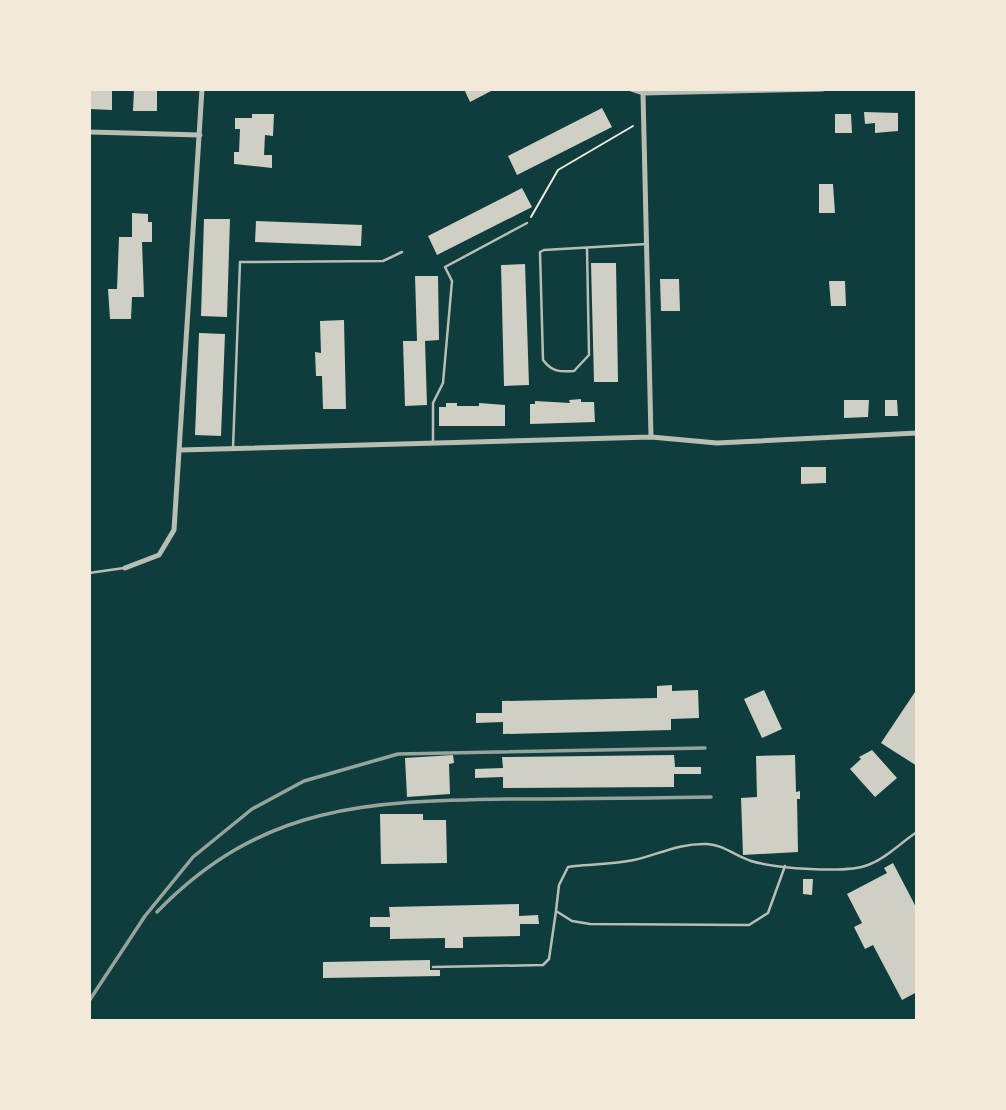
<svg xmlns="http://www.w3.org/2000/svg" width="1006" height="1110" font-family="'Fira Sans Condensed',sans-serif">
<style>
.building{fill:#cfcfc3}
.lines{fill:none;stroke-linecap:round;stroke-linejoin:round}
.path{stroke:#f1e9da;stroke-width:2}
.service{stroke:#b8beb3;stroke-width:2.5}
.minor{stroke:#b8beb3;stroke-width:5}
.rail{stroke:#97a49c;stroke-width:3.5}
</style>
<rect width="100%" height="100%" fill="#0f3d3e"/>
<path class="building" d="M 89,89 L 112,89 L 112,110 L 89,109 Z
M 134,89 L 157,89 L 157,111 L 133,111 Z
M 464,89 L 495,89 L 470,102 Z
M 602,108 L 612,127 L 517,175 L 508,156 Z
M 864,112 L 898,113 L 898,131 L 875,133 L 875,123 L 865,124 Z
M 252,114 L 274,114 L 273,136 L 265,135 L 264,155 L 272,155 L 272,168 L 234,164 L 234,152 L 239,152 L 240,129 L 235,129 L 235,118 L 252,118 Z
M 835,114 L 851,114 L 852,133 L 835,133 Z
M 819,184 L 833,184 L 835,213 L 819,213 Z
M 522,188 L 532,207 L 437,255 L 428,236 Z
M 132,213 L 148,214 L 148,222 L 152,222 L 152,242 L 142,242 L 144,297 L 132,297 L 131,319 L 110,319 L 108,289 L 117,289 L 119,237 L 132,237 Z
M 204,219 L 230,219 L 227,317 L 201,316 Z
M 256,221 L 362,225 L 361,246 L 255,242 Z
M 591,263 L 616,263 L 618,382 L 594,382 Z
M 525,264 L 529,385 L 504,386 L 501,265 Z
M 415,276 L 438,276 L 439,340 L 425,341 L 427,405 L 405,406 L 403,341 L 417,341 Z
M 660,279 L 679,279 L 680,311 L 661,311 Z
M 829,281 L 845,281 L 846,306 L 831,306 Z
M 344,320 L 346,409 L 323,409 L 322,376 L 316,376 L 315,352 L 321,353 L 320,321 Z
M 199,333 L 225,334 L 221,436 L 195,435 Z
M 581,399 L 581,402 L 594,402 L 595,422 L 530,424 L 530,404 L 535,404 L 535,401 L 570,403 L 569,400 Z
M 844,400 L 869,400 L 868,417 L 844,418 Z
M 885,400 L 897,400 L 898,416 L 885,416 Z
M 446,403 L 457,403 L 457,406 L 479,406 L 479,403 L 505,405 L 505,426 L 439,426 L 439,407 L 446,407 Z
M 801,467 L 826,467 L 826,483 L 801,484 Z
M 672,685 L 672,691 L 698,690 L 699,718 L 671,719 L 671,730 L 503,734 L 503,722 L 476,723 L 476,713 L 502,713 L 502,701 L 657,698 L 657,686 Z
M 917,689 L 917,766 L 881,743 Z
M 764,690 L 782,729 L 762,738 L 744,699 Z
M 872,750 L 897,778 L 875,797 L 850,769 L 861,759 L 859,757 Z
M 453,755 L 454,763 L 449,764 L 450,794 L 407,797 L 405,758 Z
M 674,755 L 675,767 L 701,767 L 701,774 L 674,774 L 674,787 L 503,788 L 503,777 L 475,778 L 475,769 L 503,768 L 502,757 Z
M 795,755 L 796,792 L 800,791 L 800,799 L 797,799 L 798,852 L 743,855 L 741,798 L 757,797 L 756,756 Z
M 380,814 L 423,814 L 423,820 L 446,820 L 447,863 L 381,864 Z
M 893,863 L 917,909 L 917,992 L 902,1000 L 873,945 L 865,949 L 854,927 L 862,923 L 847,894 L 887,873 L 884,868 Z
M 803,879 L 813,879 L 812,895 L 803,894 Z
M 519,904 L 519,916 L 538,915 L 539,924 L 520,924 L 520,936 L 463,937 L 463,948 L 445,948 L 445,938 L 390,939 L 390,927 L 370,927 L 370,917 L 390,917 L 389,907 Z
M 430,960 L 430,970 L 440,970 L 440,976 L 323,978 L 323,962 Z"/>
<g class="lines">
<path class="path" d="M 531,217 L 558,170 L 633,126"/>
<path class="service" d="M 587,248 L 589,355 L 574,371 C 560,372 552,372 543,360 L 540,252 L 544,250 L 647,244
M 433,442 L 433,403 L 443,383 L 452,281 L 445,267 L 527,223
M 233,448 L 240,262 L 383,261 L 402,252
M 89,573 L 124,568
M 785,866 L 768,913 L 749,925 L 590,924 L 572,921 L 556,911 L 559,885 L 568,867 L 575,866 C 595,864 615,864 634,860 C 660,854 679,843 707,844 C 724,845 735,856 751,861 C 775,868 846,874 868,865 C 887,858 900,843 917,832
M 433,967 L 543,965 L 549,959 L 556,911"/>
<path class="minor" d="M 631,89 L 643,93 L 823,89
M 643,93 L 651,437
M 89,132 L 200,135
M 180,450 L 651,437 L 717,443 L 917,433
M 125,568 L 159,555 L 174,530 L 202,89"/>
<path class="rail" d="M 157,912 C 262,804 368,801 509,799 C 576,799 644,798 711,797
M 89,1001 L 145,916 L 193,857 L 252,809 L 304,781 L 398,754 L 705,748"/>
</g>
<rect width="1006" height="1110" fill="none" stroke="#f1e9da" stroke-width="182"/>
</svg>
